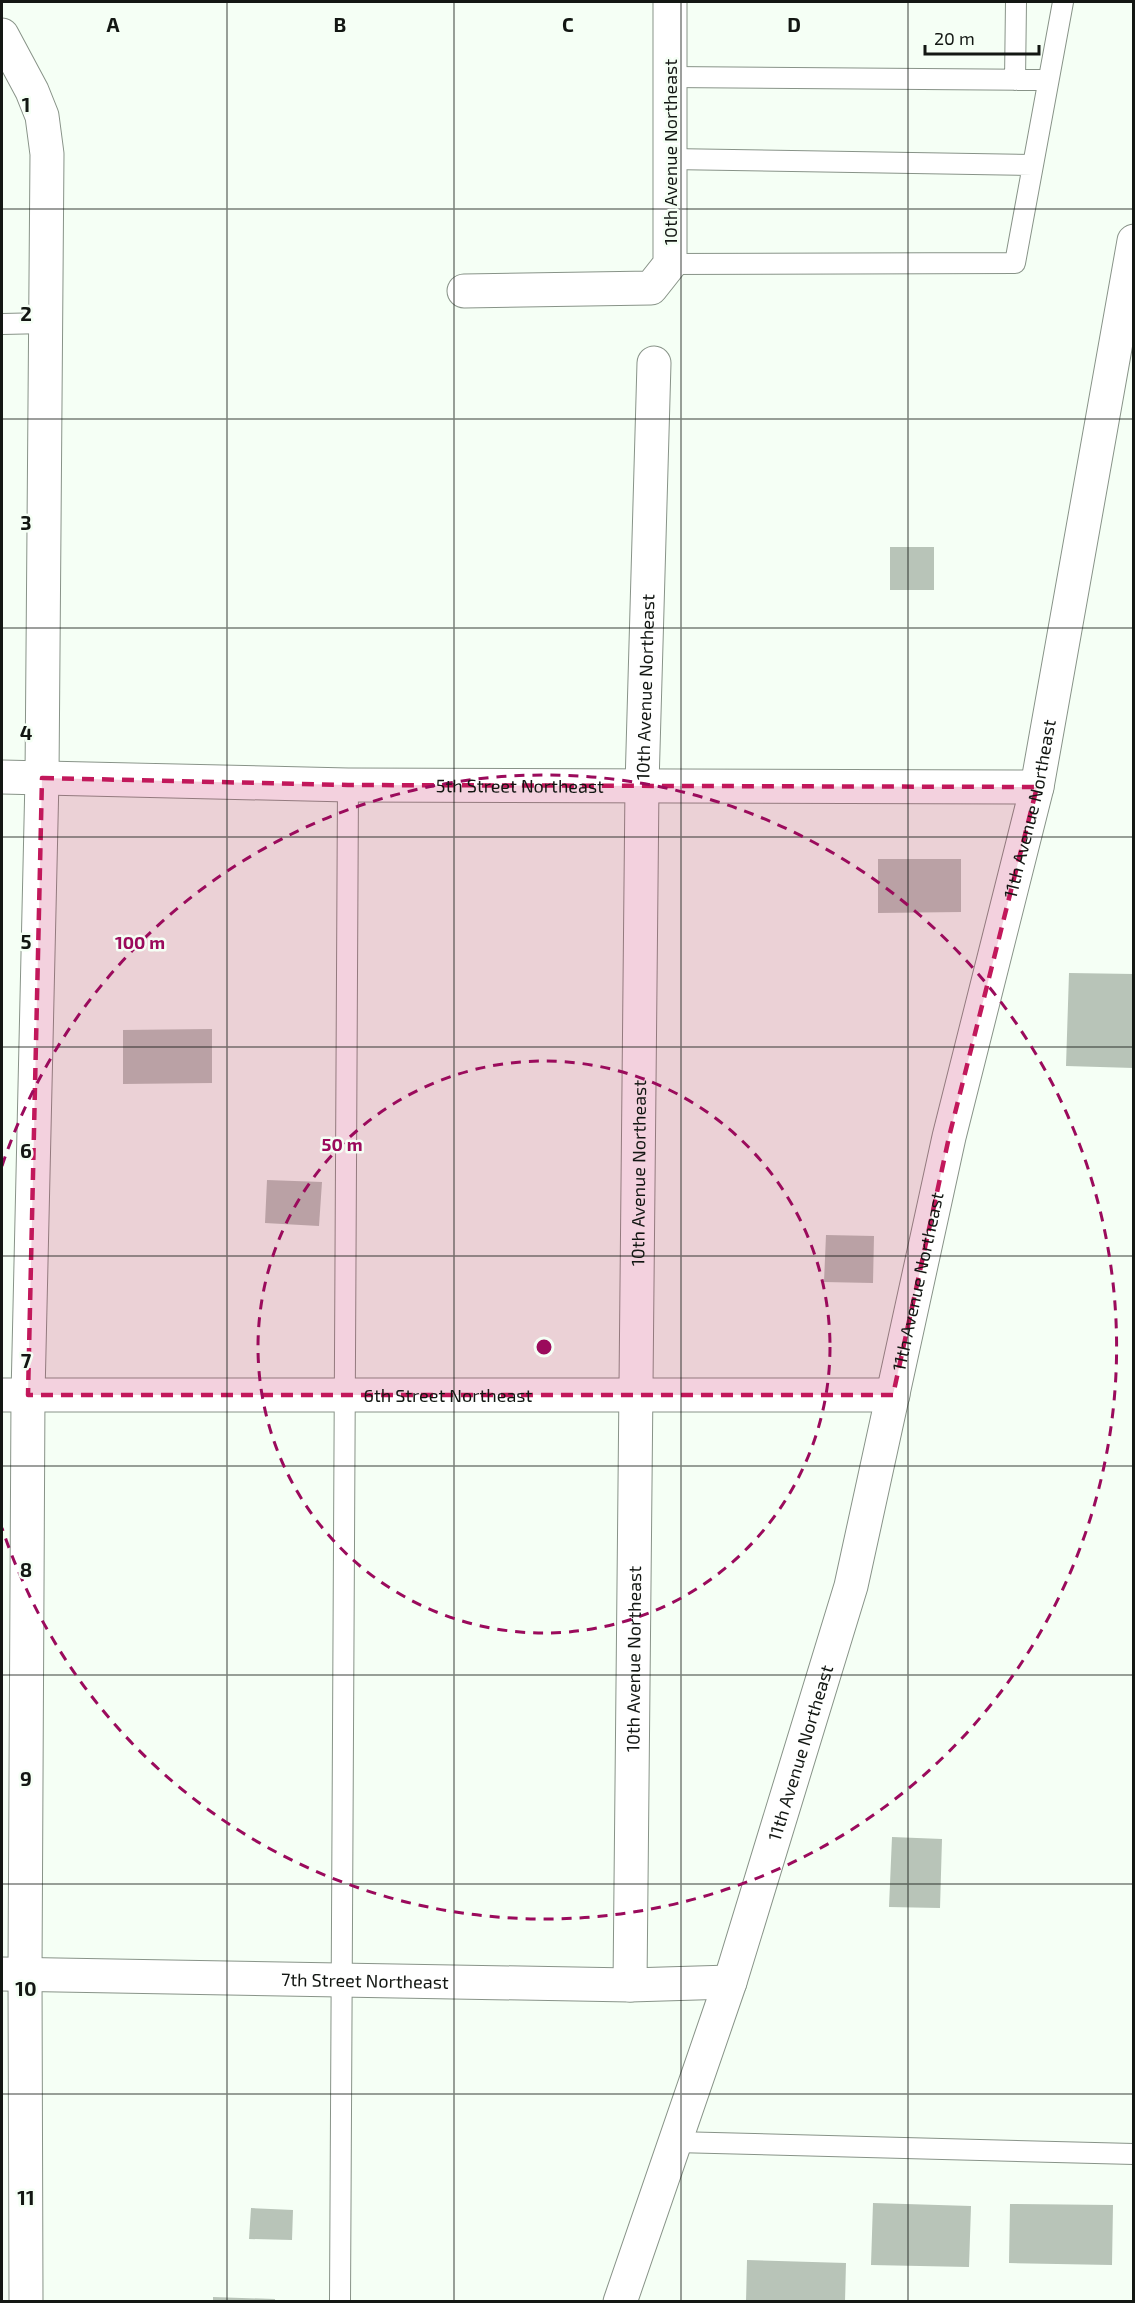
<svg xmlns="http://www.w3.org/2000/svg" width="1135" height="2303" font-family="'Exo 2',sans-serif">
<style>
.building{fill:#b8c4b8}
.lines{fill:none;stroke-linecap:round;stroke-linejoin:round}
.service-casing{stroke:#889388;stroke-width:22}
.minor-casing{stroke:#889388;stroke-width:35}
.service{stroke:#fff;stroke-width:20}
.minor{stroke:#fff;stroke-width:33}
.marked{fill:#c2185b;fill-opacity:0.2;stroke:#c2185b;stroke-width:4.5;stroke-dasharray:12 8;stroke-linejoin:round}
.grid{fill:none;stroke:#131713;stroke-width:1.5;stroke-opacity:0.55}
.ring{fill:none;stroke:#9b0b5c;stroke-width:3;stroke-dasharray:10 8}
.labels{text-anchor:middle;dominant-baseline:central;stroke-width:5;stroke-linejoin:round;paint-order:stroke}
.street-label{font-size:18px;fill:#131713;stroke:#f5fff5}
.grid-label{font-size:20px;text-anchor:middle;font-weight:bold;fill:#131713;stroke:#f5fff5;stroke-width:5;stroke-linejoin:round;paint-order:stroke}
.centre{fill:#9b0b5c;stroke:#f5fff5;stroke-width:3}
.ring-label{font-size:18px;text-anchor:middle;font-weight:bold;fill:#9b0b5c;stroke:#f5fff5;stroke-width:5;stroke-linejoin:round;paint-order:stroke}
</style>
<rect width="100%" height="100%" fill="#f5fff5"/>
<path class="building" d="M 890,547 L 934,547 L 934,590 L 890,590 Z
M 878,859 L 961,859 L 961,912 L 878,913 Z
M 1069,973 L 1134,974 L 1134,1068 L 1066,1066 Z
M 212,1029 L 212,1083 L 123,1084 L 123,1030 Z
M 267,1180 L 322,1182 L 319,1226 L 265,1223 Z
M 826,1235 L 874,1236 L 873,1283 L 824,1282 Z
M 892,1837 L 942,1839 L 940,1908 L 889,1907 Z
M 873,2203 L 971,2206 L 969,2267 L 871,2265 Z
M 1010,2204 L 1113,2205 L 1112,2265 L 1009,2263 Z
M 251,2208 L 293,2210 L 292,2240 L 249,2239 Z
M 747,2260 L 846,2263 L 845,2302 L 746,2302 Z
M 213,2297 L 275,2299 L 275,2302 L 213,2302 Z"/>
<g class="lines">
<g class="service-casing">
<path id="service" d="M 670,77 L 1048,80
M 1015,80 L 1016,2
M 670,159 L 1033,165
M 670,264 L 1015,263 L 1063,2
M 2,324 L 46,323
M 675,2142 L 1134,2154
M 340,2302 L 348,785"/>
</g>
<g class="minor-casing">
<g id="minor">
<path d="M 2,35 L 32,91 L 42,116 L 47,154 L 42,778 L 28,1395 L 25,1973 L 26,2302"/>
<path d="M 464,291 L 651,288 L 670,264 L 670,2"/>
<path id="s1" d="M 2,777 L 348,785 L 1037,787"/>
<path id="s2" d="M 2,1395 L 893,1395"/>
<path id="s3" d="M 2,1974 L 630,1985 L 730,1982"/>
<path id="s4" d="M 630,1985 L 642,785 L 654,363"/>
<path id="s5" d="M 620,2302 L 730,1982 L 851,1586 L 949,1137 L 1037,787 L 1134,241"/>
</g>
</g>
<use href="#service" class="service"/>
<use href="#minor" class="minor"/>
</g>
<path class="marked" d="M 42,778 L 348,785 L 1037,787 L 949,1137 L 893,1395 L 28,1395 Z"/>
<path class="grid" d="M 227,2 L 227,2302M 454,2 L 454,2302M 681,2 L 681,2302M 908,2 L 908,2302M 2,209 L 1134,209M 2,419 L 1134,419M 2,628 L 1134,628M 2,837 L 1134,837M 2,1047 L 1134,1047M 2,1256 L 1134,1256M 2,1466 L 1134,1466M 2,1675 L 1134,1675M 2,1884 L 1134,1884M 2,2094 L 1134,2094"/>
<g class="ring">
<circle cx="544" cy="1347" r="286"/>
<path d="M2 1166A572 572 0 1 1 2 1528"/>
</g>
<g class="labels">
<g class="street-label">
<text transform="translate(670 152) rotate(-90)">10th Avenue Northeast</text>
<text stroke="none"><textPath href="#s4" startOffset="1298">10th Avenue Northeast</textPath></text>
<text stroke="none"><textPath href="#s1" startOffset="518">5th Street Northeast</textPath></text>
<text stroke="none"><textPath href="#s5" startOffset="1550">11th Avenue Northeast</textPath></text>
<text stroke="none"><textPath href="#s4" startOffset="812">10th Avenue Northeast</textPath></text>
<text stroke="none"><textPath href="#s5" startOffset="1064">11th Avenue Northeast</textPath></text>
<text stroke="none"><textPath href="#s2" startOffset="446">6th Street Northeast</textPath></text>
<text stroke="none"><textPath href="#s4" startOffset="326">10th Avenue Northeast</textPath></text>
<text stroke="none"><textPath href="#s5" startOffset="578">11th Avenue Northeast</textPath></text>
<text stroke="none"><textPath href="#s3" startOffset="363">7th Street Northeast</textPath></text>
</g>
</g>
<g class="grid-label">
<text x="113" y="32">A</text>
<text x="340" y="32">B</text>
<text x="568" y="32">C</text>
<text x="794" y="32">D</text>
<text x="26" y="112">1</text>
<text x="26" y="321">2</text>
<text x="26" y="530">3</text>
<text x="26" y="740">4</text>
<text x="26" y="949">5</text>
<text x="26" y="1158">6</text>
<text x="26" y="1368">7</text>
<text x="26" y="1577">8</text>
<text x="26" y="1786">9</text>
<text x="26" y="1996">10</text>
<text x="26" y="2205">11</text>
</g>
<circle cx="544" cy="1347" r="9" class="centre"/>
<g class="ring-label">
<text x="140" y="949">100 m</text>
<text x="342" y="1151">50 m</text>
</g>
<rect width="1135" height="2303" fill="none" stroke="#131713" stroke-width="6"/>
<path d="M925 45v9h114v-9" fill="none" stroke="#131713" stroke-width="3"/>
<text x="934" y="45" font-size="18" fill="#131713" stroke="#f5fff5" stroke-width="4.5" paint-order="stroke">20 m</text>
</svg>
